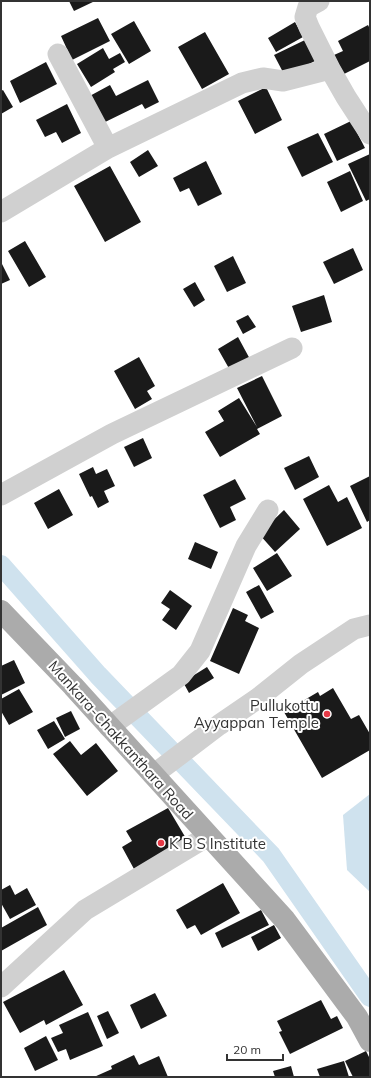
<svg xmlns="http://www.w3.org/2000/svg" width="371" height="1078" font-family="Mulish,sans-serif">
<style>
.water{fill:#cfe2ee}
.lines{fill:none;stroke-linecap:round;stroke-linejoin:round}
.canal{stroke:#cfe2ee;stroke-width:20}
.building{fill:#1a1a1a}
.minor{stroke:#d0d0d0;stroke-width:21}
.major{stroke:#ababab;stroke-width:22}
.poi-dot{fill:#e63946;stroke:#fff;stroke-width:1.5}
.labels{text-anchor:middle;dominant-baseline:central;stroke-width:4;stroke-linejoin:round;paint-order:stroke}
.poi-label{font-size:15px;fill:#333;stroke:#fff;text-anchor:end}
.street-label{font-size:15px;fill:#333;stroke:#fff}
</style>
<rect width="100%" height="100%" fill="#fff"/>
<path class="water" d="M 370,794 L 370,892 L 347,870 L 343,815 Z"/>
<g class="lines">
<path class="canal" d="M 1,565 L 98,675 L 271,855 L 370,997"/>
</g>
<path class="building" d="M 69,1 L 95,1 L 74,11 Z
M 98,18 L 110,41 L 72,60 L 61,36 Z
M 134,21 L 151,51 L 129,64 L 111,34 Z
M 295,22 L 303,37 L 276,52 L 268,38 Z
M 368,25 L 370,29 L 370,61 L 344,74 L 334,55 L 343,51 L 338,41 Z
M 205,32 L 229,74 L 202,89 L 178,47 Z
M 307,39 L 317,60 L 285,76 L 274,55 Z
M 103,48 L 109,59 L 120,53 L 125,62 L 113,69 L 115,72 L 91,87 L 77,64 Z
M 46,62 L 57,84 L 20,103 L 10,81 Z
M 148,80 L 159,102 L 145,109 L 142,104 L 99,125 L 86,98 L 110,85 L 116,96 Z
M 266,87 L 282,120 L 255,134 L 238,101 Z
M 3,90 L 13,107 L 1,114 L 1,91 Z
M 67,104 L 81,133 L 62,143 L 56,132 L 45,137 L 36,120 Z
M 351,121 L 365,148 L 337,161 L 324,134 Z
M 318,133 L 333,162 L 302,177 L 287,147 Z
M 148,150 L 158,166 L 139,177 L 130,162 Z
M 370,154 L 370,199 L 366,201 L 348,164 Z
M 206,161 L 222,194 L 198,206 L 189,188 L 180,192 L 173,178 Z
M 110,166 L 141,222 L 105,242 L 74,186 Z
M 350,171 L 363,201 L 341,212 L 327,182 Z
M 25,241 L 46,277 L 29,287 L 8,251 Z
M 353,248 L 363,270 L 334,284 L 323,262 Z
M 233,256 L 246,283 L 227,292 L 214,266 Z
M 1,262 L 10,280 L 1,284 Z
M 195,282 L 205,300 L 194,307 L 183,289 Z
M 324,295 L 332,322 L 301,332 L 292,306 Z
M 248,315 L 256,327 L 243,334 L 236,321 Z
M 238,337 L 251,361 L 231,372 L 218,349 Z
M 139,357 L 155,386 L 147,391 L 152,399 L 135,409 L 114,371 Z
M 262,376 L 282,416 L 257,429 L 260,434 L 220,457 L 205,432 L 224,421 L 218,411 L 239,398 L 257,427 L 237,388 Z
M 143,438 L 152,458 L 134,467 L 124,447 Z
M 309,456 L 319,477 L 295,490 L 284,468 Z
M 93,467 L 96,474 L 107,469 L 115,486 L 104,491 L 109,502 L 98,508 L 92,496 L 90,497 L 79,474 Z
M 370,476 L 370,520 L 367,522 L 350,486 Z
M 235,479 L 246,499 L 230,507 L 236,520 L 220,528 L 203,495 Z
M 329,485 L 338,502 L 347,497 L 362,528 L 327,546 L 303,499 Z
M 59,489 L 73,515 L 48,529 L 34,503 Z
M 284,510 L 300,529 L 275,552 L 259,534 Z
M 195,542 L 218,552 L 211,569 L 188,559 Z
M 277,553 L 292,576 L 267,591 L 253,568 Z
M 259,585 L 274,612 L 261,619 L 246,592 Z
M 170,590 L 192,606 L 176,630 L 162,620 L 170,609 L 161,603 Z
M 233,608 L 248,615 L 245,621 L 259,628 L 239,674 L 210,661 Z
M 14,660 L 25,683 L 1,695 L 1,666 Z
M 207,667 L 214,678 L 189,693 L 183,682 Z
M 333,688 L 351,719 L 359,715 L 370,734 L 370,750 L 322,778 L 284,712 L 318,692 L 320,696 Z
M 19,689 L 33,712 L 9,725 L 1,711 L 1,699 Z
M 71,711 L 80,729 L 65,737 L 56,718 Z
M 54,721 L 65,739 L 48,749 L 37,730 Z
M 70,741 L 81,755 L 96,743 L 118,771 L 87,796 L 53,754 Z
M 168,808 L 187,840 L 134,869 L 122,847 L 132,841 L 126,831 Z
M 223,883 L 240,913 L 201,935 L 195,925 L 187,929 L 176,910 Z
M 10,885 L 15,895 L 27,888 L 36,905 L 10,919 L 1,903 L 1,890 Z
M 38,907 L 47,925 L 1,951 L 1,928 Z
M 261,910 L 269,925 L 222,948 L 215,933 Z
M 274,925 L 281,938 L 258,951 L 251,937 Z
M 64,970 L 83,1005 L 46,1025 L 44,1020 L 20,1033 L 3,1002 Z
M 155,993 L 167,1016 L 141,1029 L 130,1005 Z
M 321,1000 L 331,1019 L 337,1016 L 343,1028 L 290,1054 L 279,1032 L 282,1031 L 277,1021 Z
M 108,1011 L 119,1033 L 107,1039 L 97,1016 Z
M 88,1012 L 103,1046 L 70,1060 L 66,1049 L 58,1052 L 51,1038 L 63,1033 L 59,1025 Z
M 46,1036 L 58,1060 L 35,1071 L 24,1048 Z
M 366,1051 L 370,1059 L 370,1077 L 353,1077 L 345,1061 Z
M 134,1055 L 139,1065 L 159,1056 L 168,1077 L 94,1077 L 112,1069 L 111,1066 Z
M 344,1061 L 349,1077 L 320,1077 L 317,1069 Z
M 291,1066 L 294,1077 L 275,1077 L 273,1071 Z"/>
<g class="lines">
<path class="minor" d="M 319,1 L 308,7 L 305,17 L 309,27 L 330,69 L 346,97 L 370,134
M 58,54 L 108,148
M 1,212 L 108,148 L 242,83 L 263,78 L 283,81 L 330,69
M 1,495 L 112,434 L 292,348
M 109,727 L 181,675 L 200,651 L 246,546 L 268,510
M 153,775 L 219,725 L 257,699 L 301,664 L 354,629 L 370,625
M 1,987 L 85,910 L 208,836"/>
<path class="major" d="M 1,611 L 73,686 L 285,920 L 357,1017 L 370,1041"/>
</g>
<g class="poi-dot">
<circle cx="327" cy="714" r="4"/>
<circle cx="161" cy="843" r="4"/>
</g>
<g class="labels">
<g class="poi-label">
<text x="319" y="705">Pullukottu<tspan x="319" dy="17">Ayyappan Temple</tspan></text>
<text x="169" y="843" text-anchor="start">K B S Institute</text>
</g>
<g class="street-label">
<text transform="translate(121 740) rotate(48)">Mankara-Chakkanthara Road</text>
</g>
</g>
<rect width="371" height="1078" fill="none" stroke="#333333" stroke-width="4"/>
<path d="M227 1054v6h56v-6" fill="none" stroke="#333333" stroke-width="2"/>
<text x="233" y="1054" font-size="12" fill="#333333" stroke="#ffffff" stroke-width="3" paint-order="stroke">20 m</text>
</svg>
